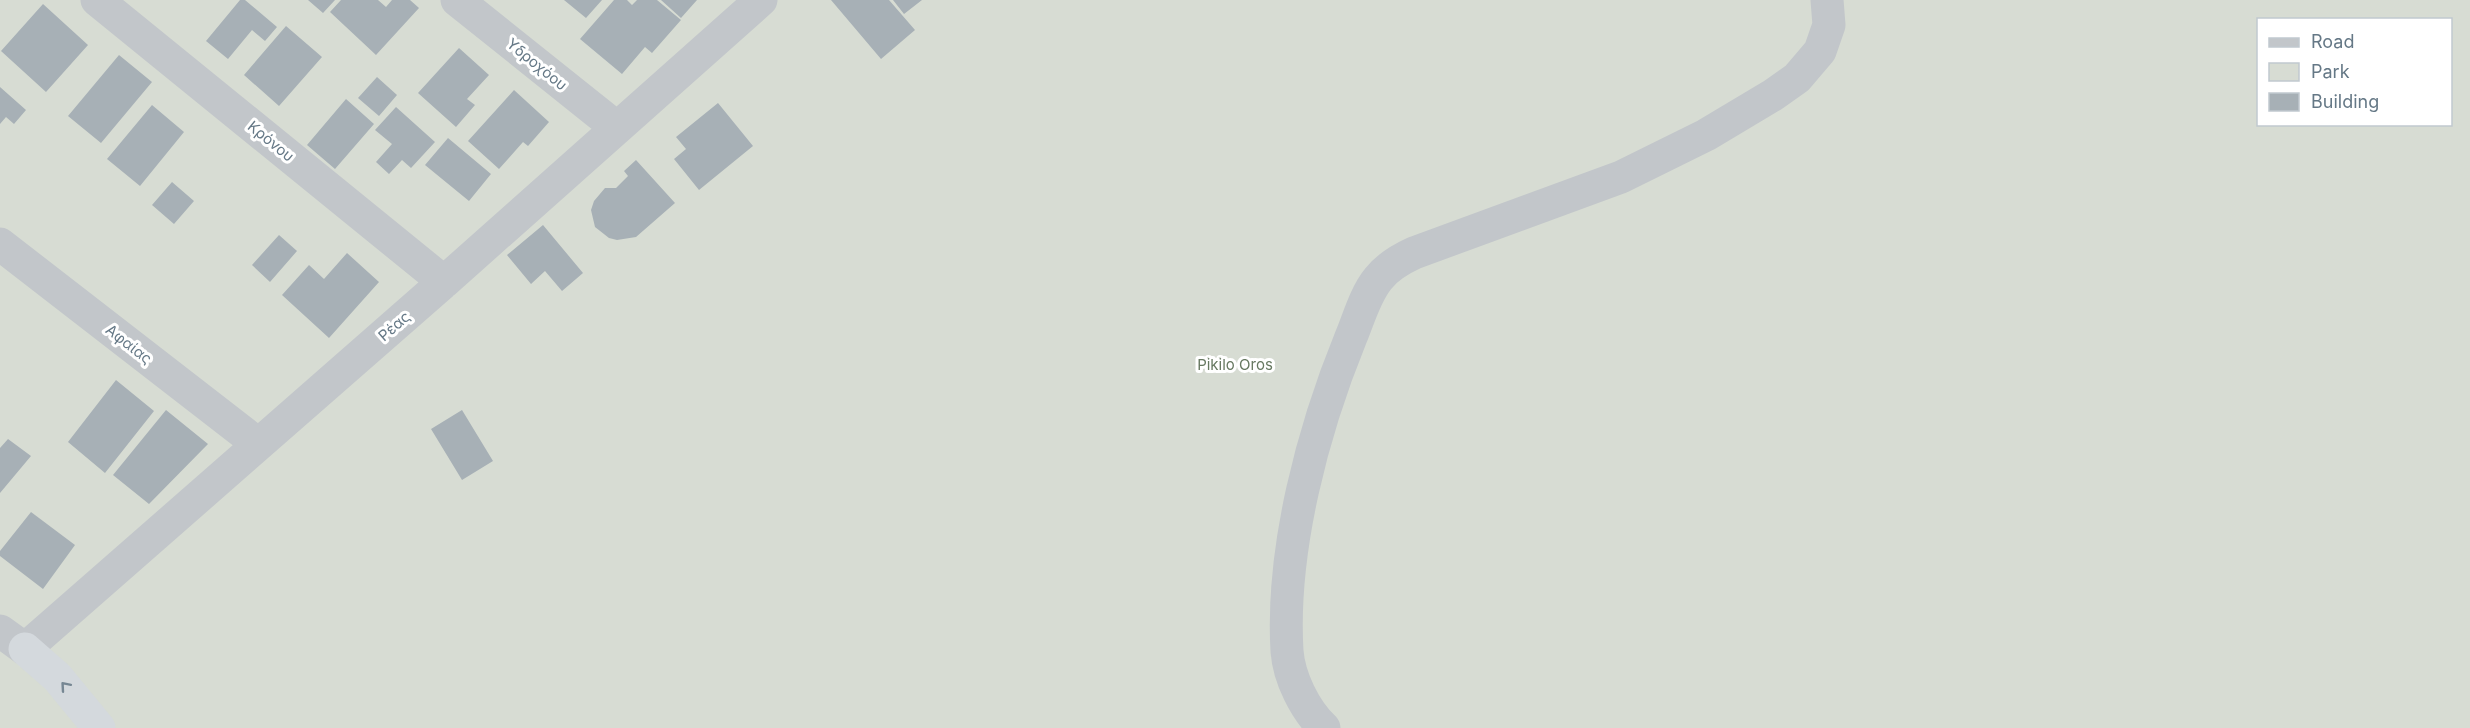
<svg xmlns="http://www.w3.org/2000/svg" width="2470" height="728" font-family="Inter,sans-serif">
<style>
.green{fill:#d7dcd3;fill-rule:evenodd}
.building{fill:#a7b0b6}
.lines{fill:none;stroke-linecap:round;stroke-linejoin:round}
.minor{stroke:#c2c6ca;stroke-width:33}
.highway{stroke:#d4d9dd;stroke-width:33}
.oneway{stroke:#768793}
.labels{text-anchor:middle;dominant-baseline:central;stroke-width:6;stroke-linejoin:round;paint-order:stroke}
.street-label{font-size:15px;fill:#657886;stroke:#fff}
.park-label{font-size:15px;fill:#667860;stroke:#fff}
</style>
<rect width="100%" height="100%" fill="#f7f7f4"/>
<path class="green" d="M 0,0 L 2470,0 L 2470,728 L 0,728 ZM 2258,20 L 2450,20 L 2450,124 L 2258,124 Z"/>
<path class="building" d="M 240,0 L 245,0 L 277,27 L 265,41 L 252,30 L 228,59 L 206,41 Z
M 308,0 L 335,0 L 323,13 Z
M 341,0 L 378,0 L 386,7 L 392,0 L 410,0 L 419,8 L 376,55 L 330,12 Z
M 564,0 L 602,0 L 586,18 Z
M 614,0 L 627,0 L 632,5 L 637,0 L 657,0 L 681,20 L 652,53 L 645,47 L 622,74 L 580,39 Z
M 661,0 L 697,0 L 681,18 Z
M 831,0 L 889,0 L 915,30 L 881,59 Z
M 893,0 L 922,0 L 904,14 Z
M 43,4 L 88,45 L 46,92 L 1,51 Z
M 286,26 L 322,57 L 279,106 L 244,75 Z
M 459,48 L 489,75 L 467,99 L 475,105 L 456,127 L 418,93 Z
M 119,55 L 152,82 L 101,143 L 68,116 Z
M 377,77 L 397,95 L 379,116 L 358,98 Z
M 0,87 L 26,110 L 14,124 L 6,117 L 0,124 Z
M 514,90 L 549,122 L 528,146 L 523,142 L 499,169 L 468,141 Z
M 346,99 L 374,124 L 335,169 L 307,145 Z
M 718,103 L 753,146 L 699,190 L 674,159 L 686,149 L 676,137 Z
M 152,105 L 184,132 L 140,186 L 107,159 Z
M 396,107 L 435,142 L 411,168 L 402,160 L 389,174 L 376,162 L 392,144 L 375,130 Z
M 448,138 L 491,174 L 469,201 L 425,165 Z
M 636,160 L 675,203 L 636,237 L 617,240 L 609,238 L 595,227 L 591,210 L 594,201 L 605,188 L 616,188 L 628,176 L 624,171 Z
M 172,182 L 194,201 L 174,224 L 152,205 Z
M 543,225 L 583,273 L 562,291 L 545,271 L 531,284 L 507,255 Z
M 279,235 L 297,251 L 270,282 L 252,265 Z
M 347,253 L 379,282 L 329,338 L 282,295 L 309,265 L 324,279 Z
M 116,380 L 154,411 L 105,473 L 68,442 Z
M 166,410 L 208,444 L 149,504 L 113,475 Z
M 462,410 L 493,461 L 462,480 L 431,429 Z
M 8,439 L 31,456 L 0,493 L 0,448 Z
M 31,512 L 75,545 L 43,589 L 0,556 L 0,551 Z"/>
<g class="lines">
<path class="minor" d="M 97,0 L 444,282
M 457,0 L 617,128
M 0,244 L 258,444
M 0,631 L 25,649 L 444,282 L 761,0
M 1324,728 C 1305,710 1289,678 1287,651 C 1281,549 1313,430 1351,337 C 1359,318 1365,295 1378,279 C 1387,267 1401,259 1414,253 L 1621,177 L 1706,135 L 1773,95 L 1797,78 L 1820,51 L 1829,25 L 1827,0"/>
<path class="highway" d="M 25,649 L 57,677 L 99,728"/>
</g>
<defs><path id="oneway-chevron" d="M-2-3.5L2.5 0L-2 3.5" fill="none" stroke-width="1.6" stroke-linecap="round" stroke-linejoin="round" transform="scale(1.5)"/></defs>
<use class="oneway" href="#oneway-chevron" transform="translate(65 686) rotate(-131)"/>
<g class="labels">
<g class="street-label">
<text transform="translate(537 64) rotate(39)">Υδροχόου</text>
<text transform="translate(271 141) rotate(39)">Κρόνου</text>
<text transform="translate(394 326) rotate(-41)">Ρέας</text>
<text transform="translate(129 344) rotate(38)">Αφαίας</text>
</g>
<g class="park-label">
<text x="1235" y="364">Pikilo Oros</text>
</g>
</g>
<rect x="2257" y="18" width="195" height="108" fill="#ffffff" stroke="#c1c9cf" stroke-width="1.5"/>
<rect x="2269" y="38" width="30" height="9" fill="#c2c6ca" stroke="#c1c9cf" stroke-width="1.5"/>
<text x="2311" y="48" font-size="18" fill="#657886">Road</text>
<rect x="2269" y="63" width="30" height="18" fill="#d7dcd3" stroke="#c1c9cf" stroke-width="1.5"/>
<text x="2311" y="78" font-size="18" fill="#657886">Park</text>
<rect x="2269" y="93" width="30" height="18" fill="#a7b0b6" stroke="#c1c9cf" stroke-width="1.5"/>
<text x="2311" y="108" font-size="18" fill="#657886">Building</text>
</svg>
